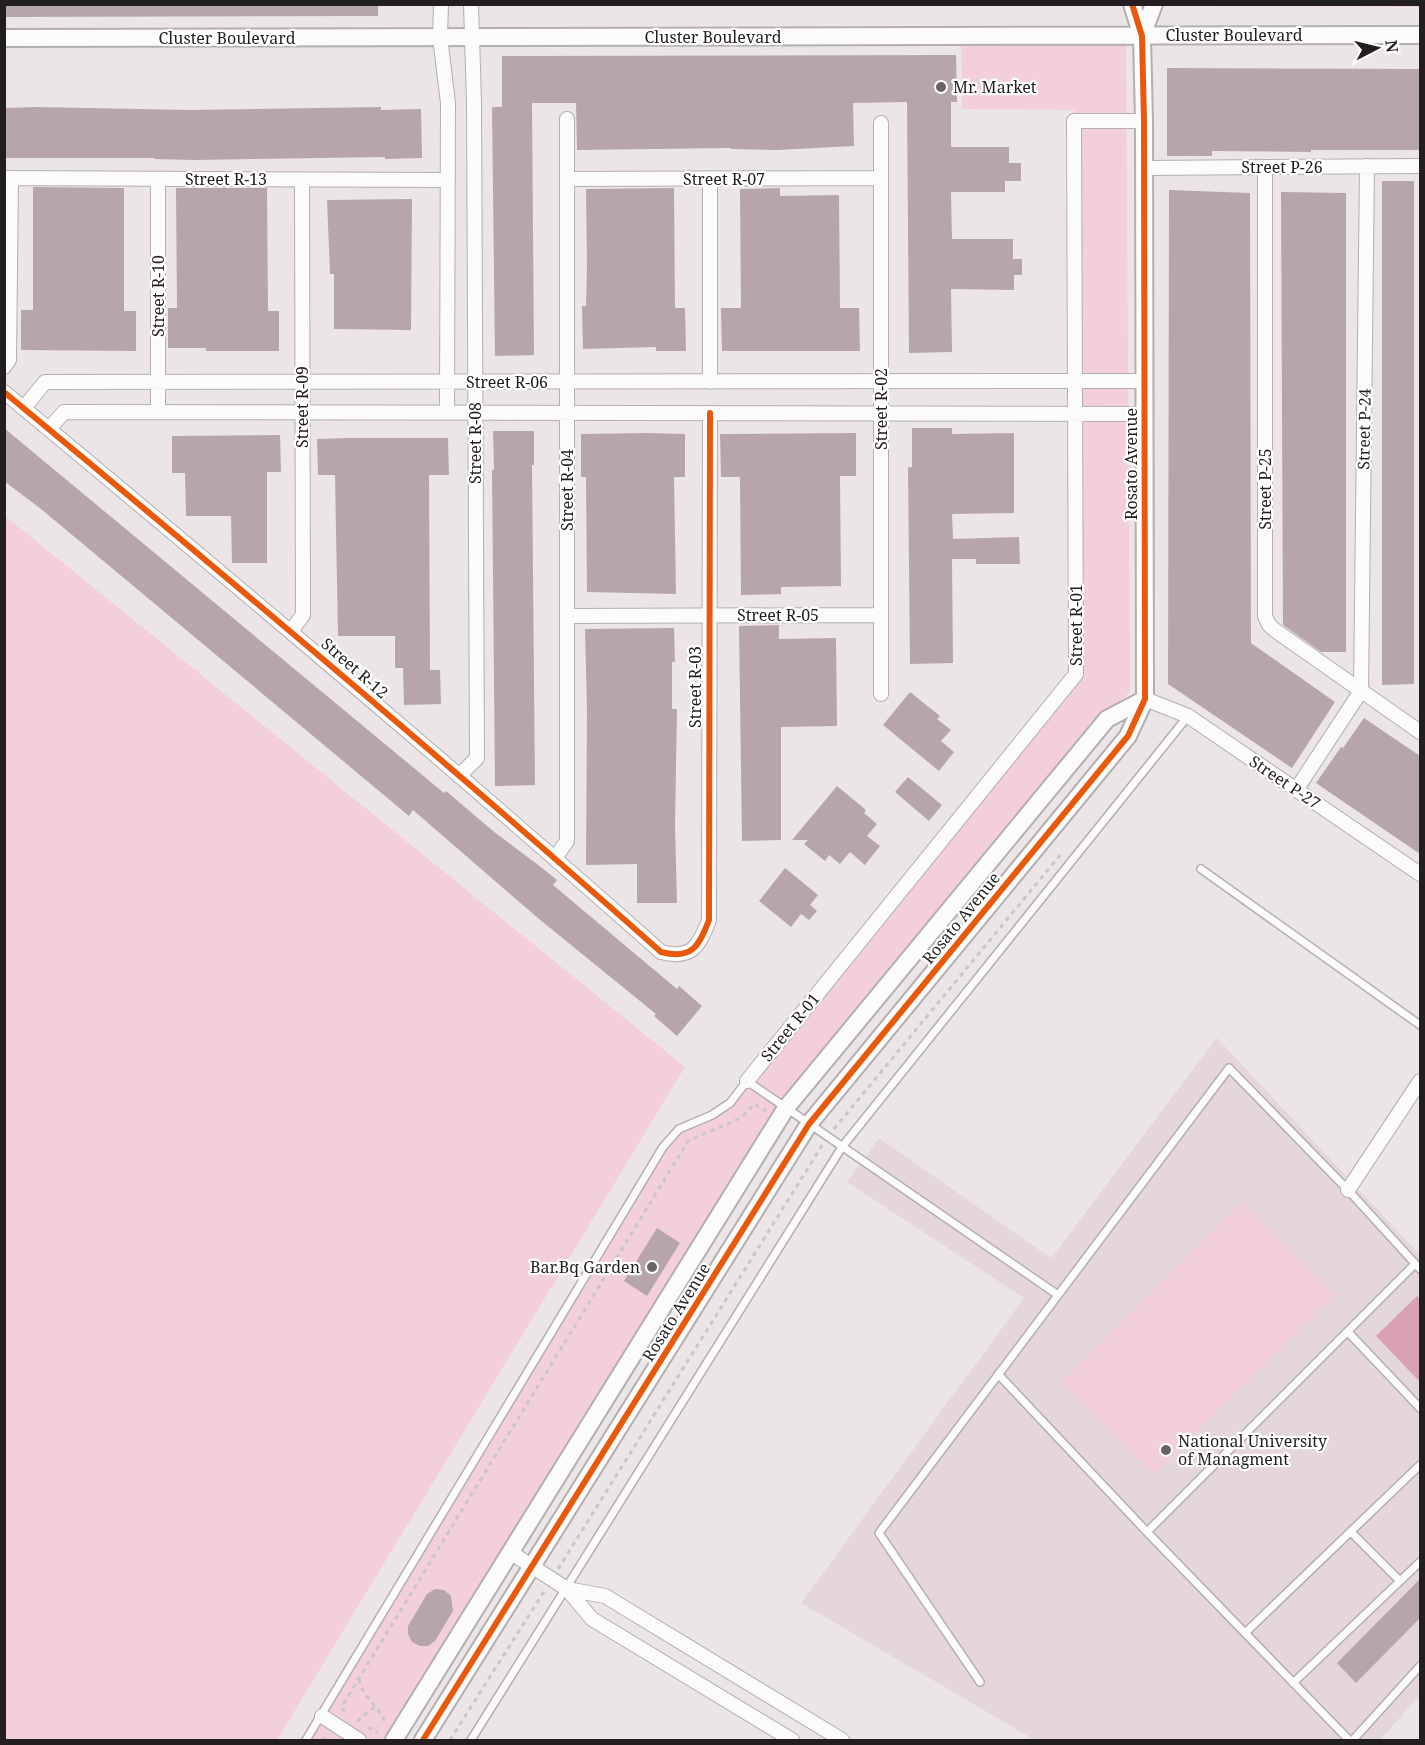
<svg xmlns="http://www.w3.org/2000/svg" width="1425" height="1745" font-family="'Noto Serif',serif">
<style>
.built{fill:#e5d6db}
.green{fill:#f3cfdb}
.water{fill:#daa0b5}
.building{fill:#b7a5ac}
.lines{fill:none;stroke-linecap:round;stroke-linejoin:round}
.service-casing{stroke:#b3aeaf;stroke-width:10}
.minor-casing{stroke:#b3aeaf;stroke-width:16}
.tertiary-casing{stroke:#b3aeaf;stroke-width:20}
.path{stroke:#cac6c8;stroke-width:3;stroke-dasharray:4.5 4.5;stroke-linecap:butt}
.service{stroke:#fcfbfb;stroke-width:7}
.minor{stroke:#fcfbfb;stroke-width:14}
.tertiary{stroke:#fcfbfb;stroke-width:16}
.cycleway-casing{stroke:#fff;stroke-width:10}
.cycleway{stroke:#e8590c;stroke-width:6}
.poi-dot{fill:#696365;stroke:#fff;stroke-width:2}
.labels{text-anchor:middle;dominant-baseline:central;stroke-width:4.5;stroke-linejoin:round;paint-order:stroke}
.street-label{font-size:16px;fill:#221d1f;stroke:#fff}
.poi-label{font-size:16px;fill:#221d1f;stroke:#fff;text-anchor:start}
</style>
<rect width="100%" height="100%" fill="#ece5e7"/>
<path class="built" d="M 1217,1038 L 1420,1255 L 1420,1695 L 1380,1740 L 1035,1740 L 801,1603 L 1024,1298 L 847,1182 L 879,1138 L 1051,1258 Z"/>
<path class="green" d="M 1182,5 L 1420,4 L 1420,7 L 1182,6 Z
M 961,36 L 1126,36 L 1130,691 L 786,1108 L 394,1740 L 306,1740 L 663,1147 L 679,1129 L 730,1103 L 1076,674 L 1074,110 L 962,109 Z
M 4,515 L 685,1067 L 277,1740 L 5,1740 Z
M 1242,1202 L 1334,1295 L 1153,1475 L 1062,1382 Z"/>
<path class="water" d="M 1417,1296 L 1420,1300 L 1420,1382 L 1376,1336 Z"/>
<path class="building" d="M 4,4 L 378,4 L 378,16 L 4,17 Z
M 956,55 L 957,102 L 951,102 L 951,147 L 1009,147 L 1009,163 L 1021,163 L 1021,181 L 1005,181 L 1005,192 L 951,192 L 952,239 L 1013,239 L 1013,259 L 1022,259 L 1022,275 L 1014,275 L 1014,290 L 951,289 L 952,352 L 909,353 L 907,102 L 853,103 L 854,146 L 777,150 L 731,149 L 731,148 L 577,150 L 576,103 L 532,103 L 534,355 L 495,356 L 492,107 L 502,107 L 502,56 Z
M 1167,68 L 1420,69 L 1420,150 L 1311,150 L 1311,152 L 1212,151 L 1212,156 L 1167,156 Z
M 37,107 L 190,110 L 381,107 L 381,110 L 421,109 L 422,158 L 385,159 L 385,157 L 193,160 L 154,159 L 154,158 L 4,158 L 4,108 Z
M 1382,181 L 1414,181 L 1414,684 L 1382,685 Z
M 33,187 L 124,188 L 124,311 L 136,311 L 136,351 L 21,350 L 21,310 L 33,310 Z
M 176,188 L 267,188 L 268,311 L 279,311 L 279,351 L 206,351 L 206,348 L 168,348 L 168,308 L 177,308 Z
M 674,188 L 675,308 L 685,308 L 686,351 L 656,351 L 656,347 L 583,349 L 582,306 L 586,306 L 587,266 L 586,189 Z
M 780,188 L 780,196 L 839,195 L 840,308 L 859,308 L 860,351 L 722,351 L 721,308 L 741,308 L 740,189 Z
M 1169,190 L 1250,193 L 1251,643 L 1335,702 L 1292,768 L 1168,684 Z
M 1281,192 L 1346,193 L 1346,652 L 1321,652 L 1283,625 Z
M 412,199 L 411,330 L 334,329 L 334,274 L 330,274 L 327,200 Z
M 4,428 L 444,793 L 446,791 L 493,831 L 546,871 L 557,880 L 553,885 L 677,989 L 679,986 L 702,1006 L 677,1036 L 654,1016 L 656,1014 L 539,919 L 413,810 L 409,816 L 41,509 L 4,481 Z
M 912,428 L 952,428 L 952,434 L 1014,433 L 1014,513 L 952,514 L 953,539 L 1019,537 L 1020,564 L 976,564 L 976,559 L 952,559 L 953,663 L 910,664 L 908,467 L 912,467 Z
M 493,431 L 534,431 L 534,465 L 532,465 L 535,785 L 495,786 L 492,470 L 494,470 Z
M 648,433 L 685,434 L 685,477 L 674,477 L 676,594 L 587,592 L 586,477 L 581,477 L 581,434 Z
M 856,433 L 856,476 L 840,476 L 841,586 L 781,587 L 781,594 L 741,595 L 740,477 L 721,477 L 720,434 Z
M 280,435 L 281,472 L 267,472 L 267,563 L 232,563 L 231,516 L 186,516 L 185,473 L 172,473 L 172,436 Z
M 348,438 L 448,438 L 449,475 L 429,475 L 430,670 L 440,670 L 441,704 L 404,705 L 403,668 L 395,668 L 395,636 L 338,636 L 335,475 L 318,475 L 317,439 Z
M 779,625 L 779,639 L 836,638 L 837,726 L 781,727 L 781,840 L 742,841 L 739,626 Z
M 674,628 L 675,662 L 672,662 L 672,709 L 677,709 L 675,825 L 677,903 L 637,903 L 637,864 L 586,865 L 587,710 L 585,629 Z
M 910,692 L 940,716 L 937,719 L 951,730 L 941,741 L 954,752 L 939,771 L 883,725 Z
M 1364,718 L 1420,756 L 1420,854 L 1316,783 L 1341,747 L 1343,748 Z
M 908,777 L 942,805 L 929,821 L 895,792 Z
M 837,786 L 866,810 L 864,813 L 877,824 L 867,836 L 880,846 L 865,865 L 850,852 L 840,864 L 829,855 L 825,861 L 804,844 L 808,840 L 792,840 Z
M 785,868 L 818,895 L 810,905 L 817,911 L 809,920 L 801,914 L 791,927 L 759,901 Z
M 657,1228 L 680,1243 L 647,1296 L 624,1281 Z
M 1420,1579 L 1420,1618 L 1356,1683 L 1337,1663 Z
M 435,1589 L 444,1590 L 451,1596 L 453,1611 L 435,1641 L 428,1646 L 420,1646 L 412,1642 L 408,1634 L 408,1626 L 427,1594 Z"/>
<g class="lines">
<g class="service-casing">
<path id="service" d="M 1201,869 L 1420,1025
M 1348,1332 L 1420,1408
M 998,1374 L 1147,1532
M 1351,1532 L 1400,1581
M 1245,1633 L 1420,1465
M 980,1682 L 879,1533 L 1229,1068 L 1348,1190 L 1420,1269
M 1293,1683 L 1420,1562
M 306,1740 L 663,1147 L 679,1129 L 712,1115 L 730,1103 L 747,1081 L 1058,1295
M 471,1740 L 842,1147 L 1188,716
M 1349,1740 L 1147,1532 L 1415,1264
M 1353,1740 L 1420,1666"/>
</g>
<g class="minor-casing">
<path id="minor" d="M 441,4 L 440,37 L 448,103 L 447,413
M 881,123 L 881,694
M 1265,167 L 1265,616 L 1269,625 L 1276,631 L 1420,732
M 1144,168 L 1420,166
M 4,178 L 447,180
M 158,179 L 158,412
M 567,179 L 881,178
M 4,367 L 9,360 L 11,179
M 710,382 L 710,179
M 4,392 C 226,576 446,761 661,952 C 692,960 699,946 709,920 L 710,413
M 24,408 L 45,382 L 1144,381
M 49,429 L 64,412 L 1144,414
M 567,616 L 880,615
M 291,631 L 303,615 L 302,180
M 1145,699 L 1188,716 L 1420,874
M 459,776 L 477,758 L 474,102 L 471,4
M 1296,790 L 1361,691 L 1367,166
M 555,858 L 567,841 L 567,119
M 747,1081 L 1076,674 L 1074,121 L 1144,121
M 1348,1190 L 1420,1081
M 510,1552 L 567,1589 L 592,1619 L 792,1740
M 567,1589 L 605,1596 L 842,1740
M 322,1716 L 359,1740"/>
</g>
<g class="tertiary-casing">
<path id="tertiary" d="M 1142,36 L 1154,4
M 4,38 L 1420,35
M 394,1740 L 786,1108 L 1107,719 L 1145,699
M 423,1740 L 809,1124 L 1128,736 L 1145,699 L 1144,121 L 1142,36 L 1132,4"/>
</g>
<path class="path" d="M 834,1129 L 1061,854
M 558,1569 L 823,1144
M 359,1679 C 363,1698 378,1705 385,1722
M 345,1712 L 343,1709 L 344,1703 L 688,1141 L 734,1121 L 742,1117 L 754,1104 L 766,1111
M 357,1721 L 376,1706
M 368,1727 L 378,1733
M 322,1740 L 328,1736
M 450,1740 L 545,1590"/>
<use href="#service" class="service"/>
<use href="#minor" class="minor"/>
<use href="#tertiary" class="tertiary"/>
<g class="cycleway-casing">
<path id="cycleway" d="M 4,392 C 226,576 446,761 661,952 C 692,960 699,946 709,920 L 710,413
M 423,1740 L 809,1124 L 1128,736 L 1145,699 L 1144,121 L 1142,36 L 1132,4"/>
</g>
<use href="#cycleway" class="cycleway"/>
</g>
<g class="poi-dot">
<circle cx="941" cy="87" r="6"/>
<circle cx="652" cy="1267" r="6"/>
<circle cx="1166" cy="1450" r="6"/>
</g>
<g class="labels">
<g class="street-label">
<text x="1234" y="35">Cluster Boulevard</text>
<text x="713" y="37">Cluster Boulevard</text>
<text x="227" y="38">Cluster Boulevard</text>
<text x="1282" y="167">Street P-26</text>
<text x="226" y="179">Street R-13</text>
<text x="724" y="179">Street R-07</text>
<text transform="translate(158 296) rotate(-90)">Street R-10</text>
<text x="507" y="382">Street R-06</text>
<text transform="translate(302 407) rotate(-90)">Street R-09</text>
<text transform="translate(881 409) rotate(-90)">Street R-02</text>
<text transform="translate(1364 429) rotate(-89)">Street P-24</text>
<text transform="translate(475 443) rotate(-90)">Street R-08</text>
<text transform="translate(1131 464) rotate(-90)">Rosato Avenue</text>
<text transform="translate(1265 489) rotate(-90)">Street P-25</text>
<text transform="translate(567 490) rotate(-90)">Street R-04</text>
<text x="778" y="615">Street R-05</text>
<text transform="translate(1076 625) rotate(-90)">Street R-01</text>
<text transform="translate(355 668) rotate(41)">Street R-12</text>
<text transform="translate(695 687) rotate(-90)">Street R-03</text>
<text transform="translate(1285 782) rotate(34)">Street P-27</text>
<text transform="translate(961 918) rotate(-51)">Rosato Avenue</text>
<text transform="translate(790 1027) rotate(-51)">Street R-01</text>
<text transform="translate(676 1312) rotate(-58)">Rosato Avenue</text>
</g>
<g class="poi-label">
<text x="953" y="87">Mr. Market</text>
<text x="640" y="1267" text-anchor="end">Bar.Bq Garden</text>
<text x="1178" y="1441">National University<tspan x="1178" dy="18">of Managment</tspan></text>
</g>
</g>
<rect width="1425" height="1745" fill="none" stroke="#221d1f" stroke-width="12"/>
<g transform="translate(1377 48) rotate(83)" stroke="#ffffff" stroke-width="4.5" paint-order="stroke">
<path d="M0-4.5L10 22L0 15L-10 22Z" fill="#221d1f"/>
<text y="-9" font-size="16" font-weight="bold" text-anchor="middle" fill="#221d1f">N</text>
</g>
</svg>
